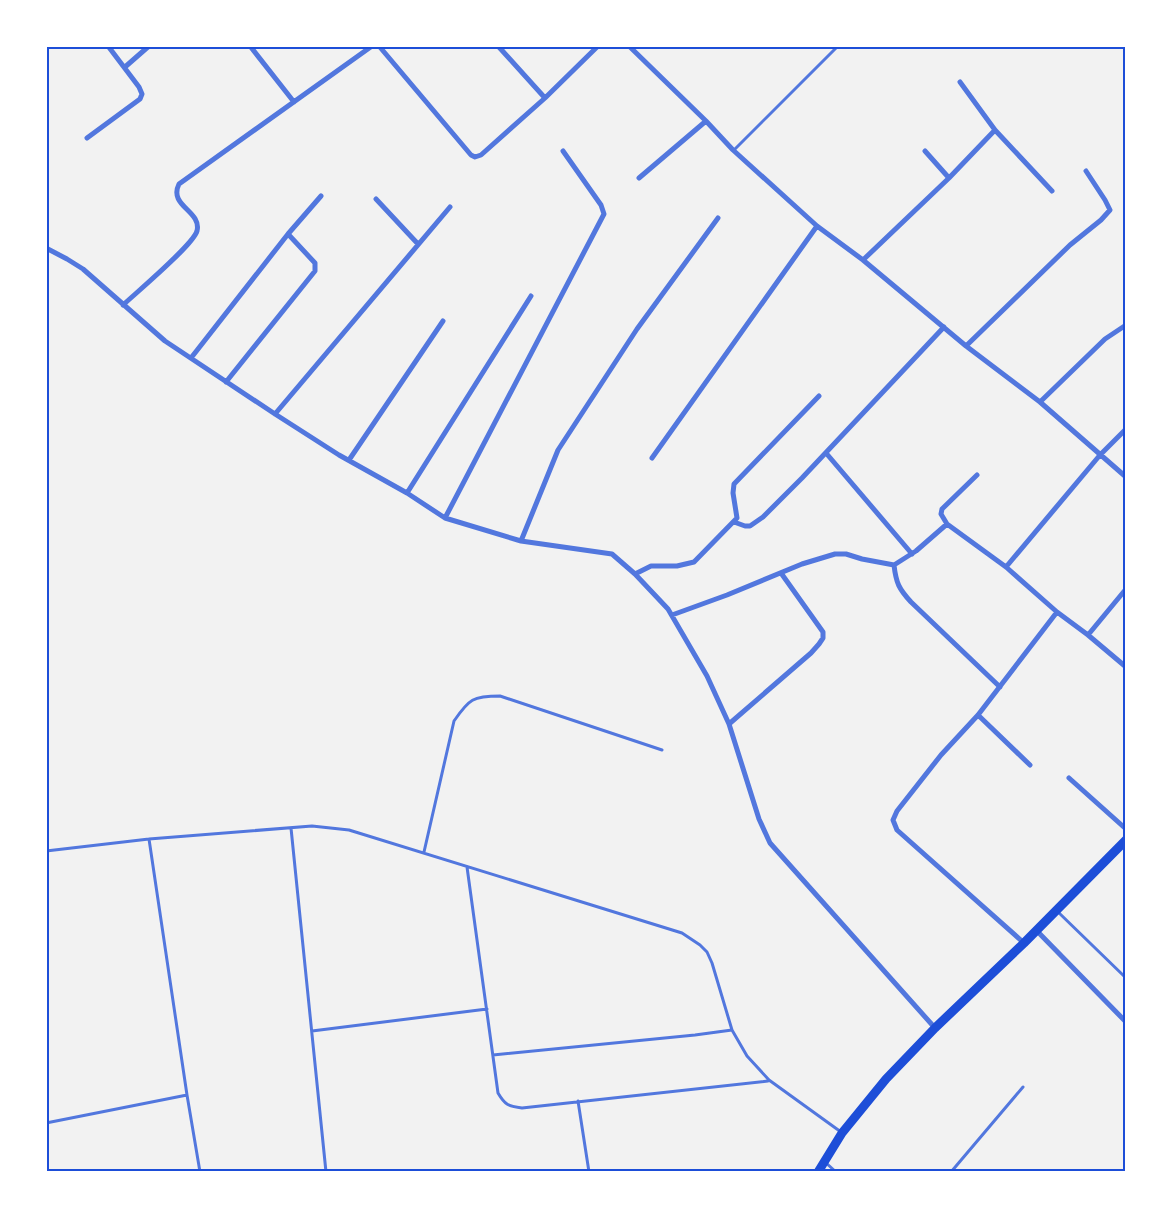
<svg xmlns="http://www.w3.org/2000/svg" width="1172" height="1218" font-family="'Fira Sans',sans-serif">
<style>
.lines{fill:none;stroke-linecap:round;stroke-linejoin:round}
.service{stroke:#5277de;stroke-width:3}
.minor{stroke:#5277de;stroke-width:5}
.primary{stroke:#1d4ed8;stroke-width:9}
.neatline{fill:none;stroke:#1d4ed8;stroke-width:2}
</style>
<rect width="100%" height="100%" fill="#f2f2f2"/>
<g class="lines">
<path class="service" d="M 734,150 L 838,46
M 291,828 L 326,1172
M 46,851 L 149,839
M 424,852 L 454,721 C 469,699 473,696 500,696 L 662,750
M 467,867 L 498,1093 C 505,1105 508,1106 522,1108 L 768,1081
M 1057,911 L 1126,978
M 312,1031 L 487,1009
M 493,1055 L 695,1035 L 732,1030
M 187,1095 L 200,1172
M 578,1101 L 589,1172
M 46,1123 L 187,1095 L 149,839 L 312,826 L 349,830 L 682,933 L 700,945 L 707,952 L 712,963 L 732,1030 L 747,1056 L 769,1080 L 841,1132
M 825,1162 L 836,1172
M 951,1172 L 1023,1087"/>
<path class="minor" d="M 250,46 L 294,102
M 379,46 L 471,155 L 475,157 L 481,155 L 545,98 L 598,46
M 498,46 L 545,98
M 629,46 L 706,121 L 733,150 L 817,226 L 863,260 L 966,346 L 1040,402 L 1126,477
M 125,67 L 149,46
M 995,130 L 1052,191
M 87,138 L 140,99 L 142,94 L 139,87 L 108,46
M 925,151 L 949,178
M 639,178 L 706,121
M 376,199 L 418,244
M 46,248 L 67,259 L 83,269 L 165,341 L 275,414 L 339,455 L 407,493 L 445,518 L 521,541 L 612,554 L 635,574 L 668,609 L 707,676 L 729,724 L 759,819 L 770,843 L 935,1028
M 863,260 L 949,178 L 995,130 L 960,82
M 123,305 C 137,292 193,245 197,231 C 202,211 168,206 179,184 L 372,46
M 966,346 L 1070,245 L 1101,220 L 1110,210 L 1105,200 L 1086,171
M 191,358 L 288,234 L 321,196
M 226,382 L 315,271 L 315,263 L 288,234
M 1040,402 L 1105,339 L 1126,325
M 275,414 L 450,207
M 826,453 L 912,554
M 652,458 L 817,226
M 349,460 L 443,321
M 977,475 L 942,509 L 941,514 L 947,524 L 1006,567 L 1057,612 L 1088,635 L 1126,667
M 407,493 L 531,296
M 445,518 L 604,214 L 601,205 L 563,151
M 734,522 L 745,526 L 750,526 L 763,517 L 802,478 L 944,327
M 521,541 L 558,450 L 637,329 L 718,218
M 894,565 C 896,583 899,589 911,602 L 1000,687
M 1006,567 L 1100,455 L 1126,429
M 635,574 L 651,566 L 677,566 L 694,562 L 737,518 L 733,493 L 734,484 L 819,396
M 672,615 L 727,595 L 802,564 L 835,554 L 846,554 L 862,559 L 894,565 L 916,551 L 947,524
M 1088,635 L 1126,589
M 978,715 L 1030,765
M 729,724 L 811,653 L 819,644 L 823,638 L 823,632 L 781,573
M 1069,778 L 1126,829
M 1037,931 L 1126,1022
M 1024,943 L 897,830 L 893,820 L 897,811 L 941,755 L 978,715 L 1057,612"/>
<path class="primary" d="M 818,1172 L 842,1133 L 886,1079 L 935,1028 L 1024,943 L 1126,840"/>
</g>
<rect width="1172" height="1218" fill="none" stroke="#ffffff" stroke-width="95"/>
<rect x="48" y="48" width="1076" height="1122" class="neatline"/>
</svg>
